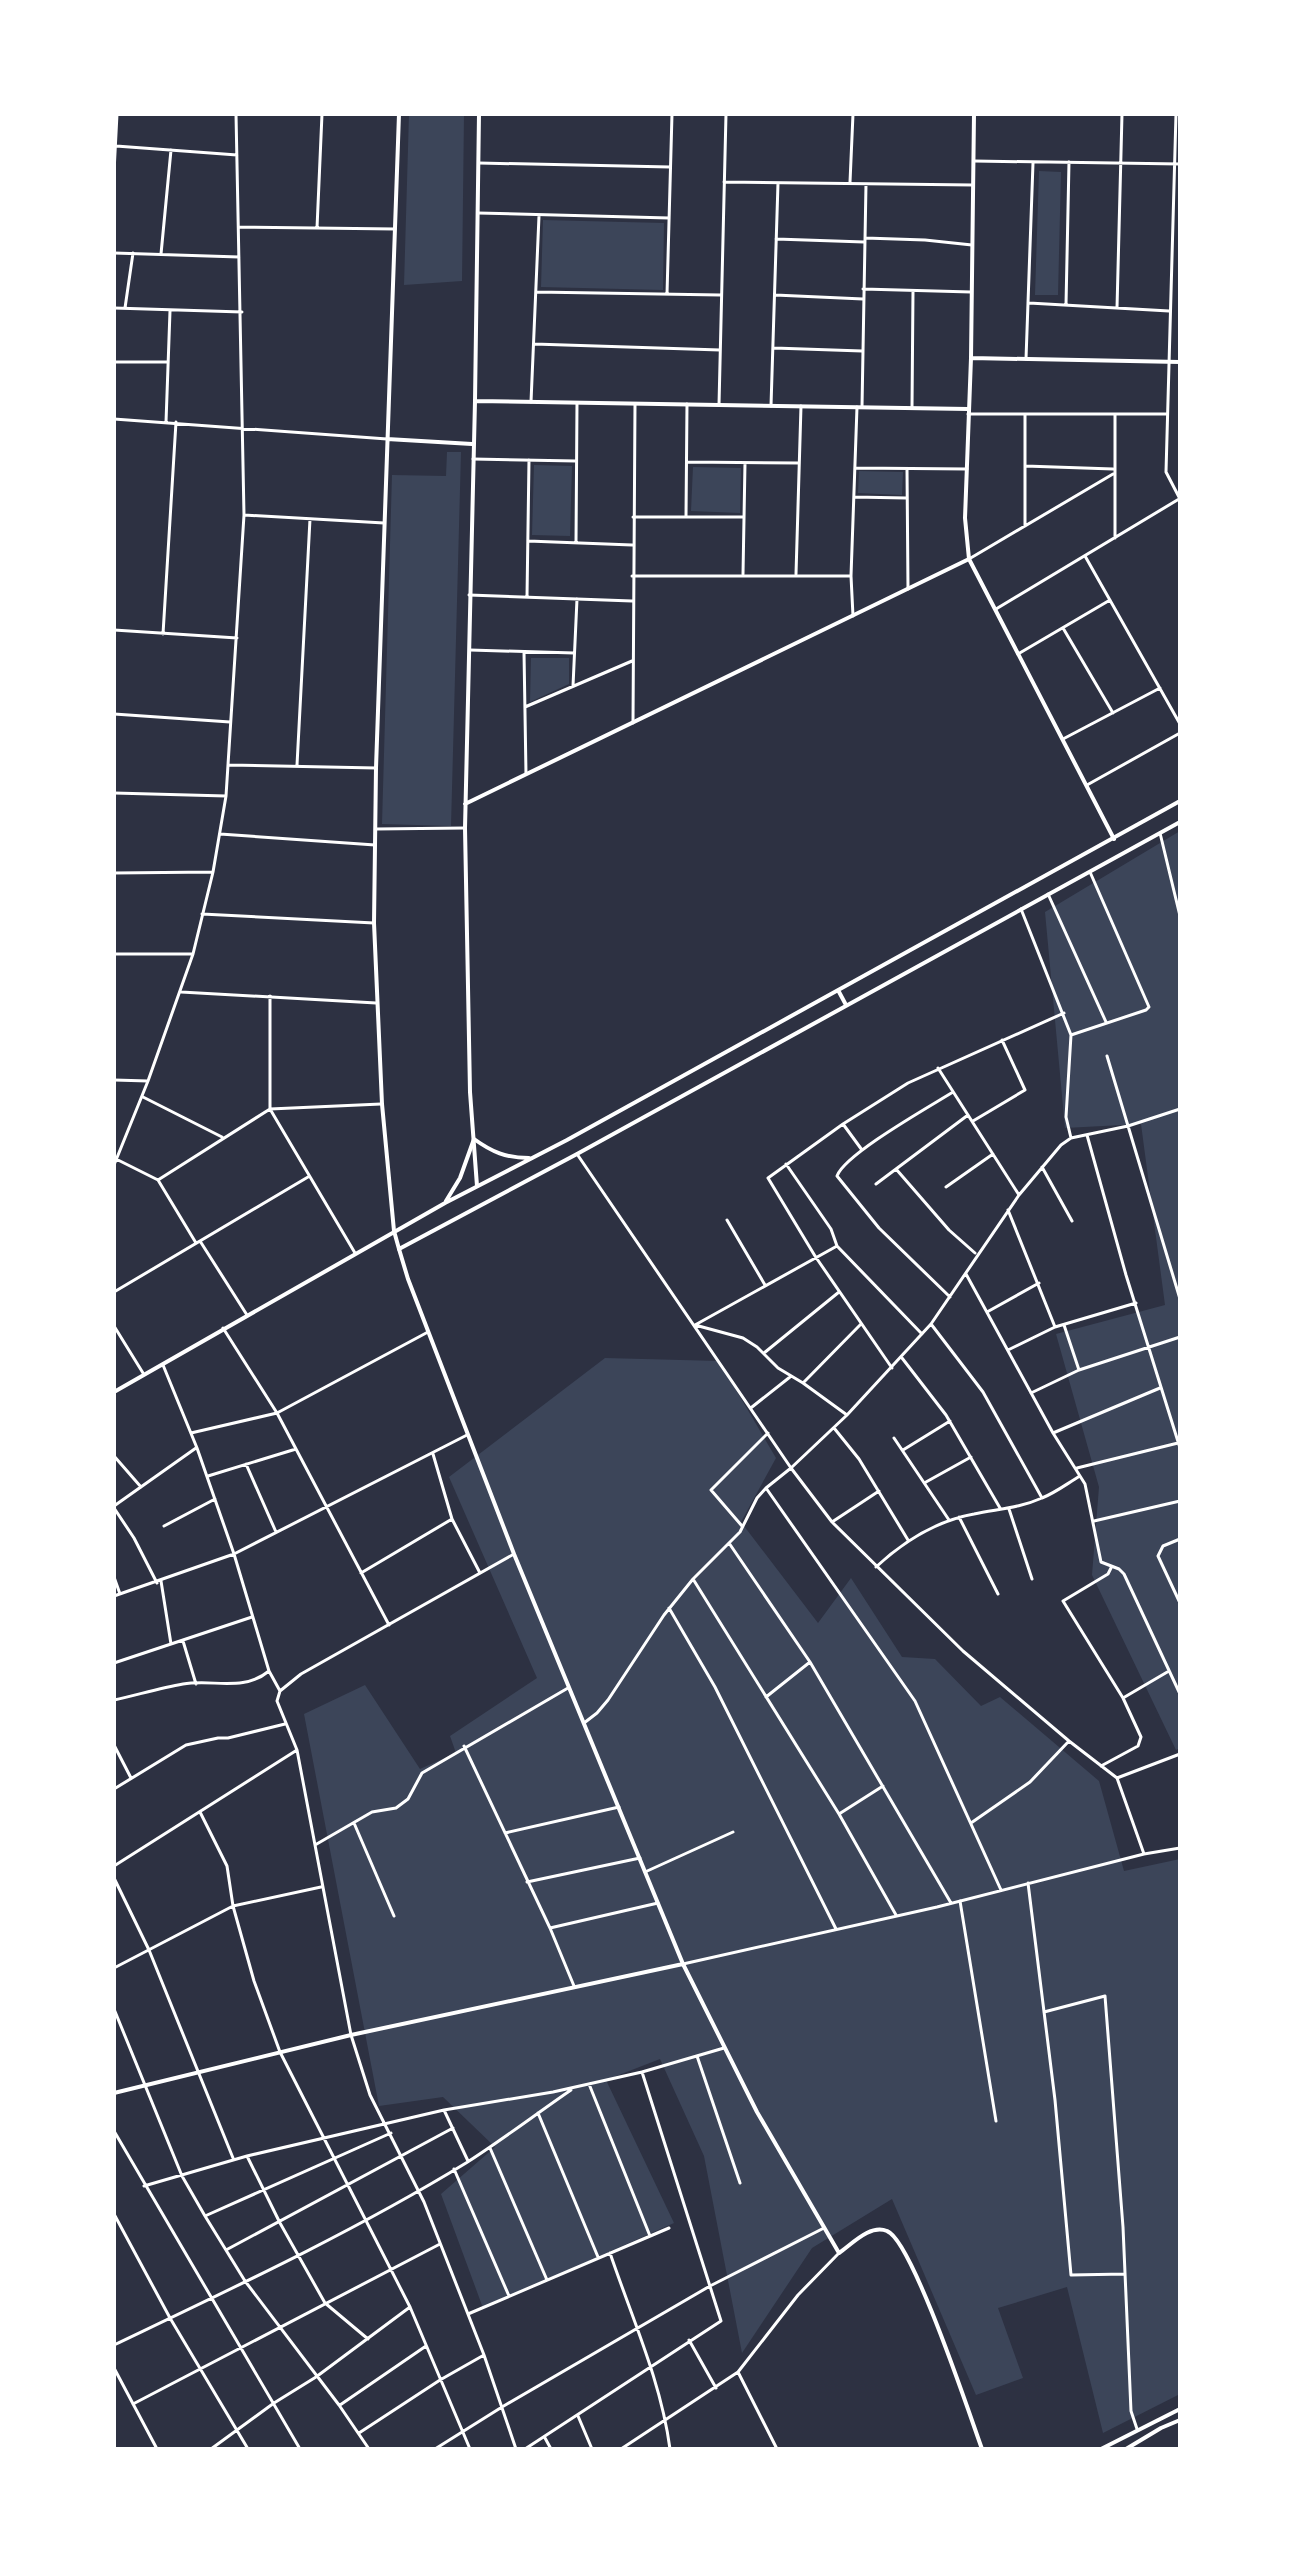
<svg xmlns="http://www.w3.org/2000/svg" width="1294" height="2563" font-family="Barlow,sans-serif">
<style>
.green{fill:#3c4559}
.lines{fill:none;stroke-linecap:round;stroke-linejoin:round}
.minor{stroke:#fff;stroke-width:3}
.tertiary{stroke:#fff;stroke-width:4}
.secondary{stroke:#fff;stroke-width:4}
</style>
<rect width="100%" height="100%" fill="#2d3142"/>
<path class="green" d="M 409,114 L 464,114 L 462,281 L 404,285 Z
M 1039,171 L 1061,172 L 1058,295 L 1035,295 Z
M 543,220 L 664,223 L 663,290 L 541,287 Z
M 447,452 L 461,452 L 451,826 L 382,824 L 392,475 L 446,476 Z
M 534,465 L 572,466 L 570,536 L 532,535 Z
M 693,467 L 741,468 L 740,513 L 691,511 Z
M 859,471 L 903,472 L 902,495 L 858,493 Z
M 531,658 L 569,658 L 569,684 L 530,702 Z
M 1180,831 L 1180,1748 L 1176,1750 L 1092,1575 L 1099,1487 L 1056,1334 L 1165,1305 L 1141,1124 L 1065,1128 L 1045,912 Z
M 605,1358 L 719,1361 L 776,1458 L 741,1522 L 818,1623 L 851,1578 L 902,1657 L 935,1659 L 981,1706 L 1000,1697 L 1099,1781 L 1124,1871 L 1180,1859 L 1180,2394 L 1103,2433 L 1067,2287 L 998,2308 L 1023,2378 L 976,2395 L 892,2199 L 812,2248 L 742,2353 L 704,2156 L 660,2059 L 606,2080 L 674,2223 L 483,2308 L 441,2194 L 495,2147 L 443,2097 L 379,2106 L 304,1714 L 365,1685 L 420,1769 L 456,1753 L 450,1736 L 537,1678 L 449,1477 Z"/>
<g class="lines">
<path class="minor" d="M 1176,114 L 1166,472 L 1180,499
M 116,146 L 237,155
M 974,161 L 1180,164
M 479,163 L 670,167
M 114,172 L 117,114
M 724,182 L 973,185
M 850,182 L 853,114
M 478,213 L 669,218
M 239,227 L 395,229
M 317,228 L 322,114
M 865,238 L 925,240 L 972,245
M 776,239 L 864,242
M 114,253 L 239,257
M 161,254 L 171,150
M 863,289 L 971,292
M 536,292 L 720,295
M 667,294 L 672,114
M 775,295 L 863,299
M 1029,303 L 1169,311
M 1066,305 L 1069,162
M 114,308 L 242,312
M 125,308 L 133,253
M 1117,308 L 1122,114
M 534,344 L 720,350
M 774,348 L 862,351
M 1026,359 L 1033,163
M 114,362 L 168,362
M 531,402 L 539,216
M 719,405 L 726,114
M 771,406 L 778,183
M 862,407 L 866,184
M 912,407 L 913,291
M 968,414 L 1167,414
M 114,419 L 387,439
M 166,422 L 170,311
M 473,459 L 576,461
M 687,462 L 799,463
M 1025,466 L 1113,469
M 855,468 L 967,469
M 907,469 L 908,589
M 854,497 L 906,498
M 244,515 L 384,523
M 633,517 L 744,517
M 686,517 L 687,404
M 1025,526 L 1025,414
M 1115,538 L 1115,414
M 528,541 L 632,545
M 576,543 L 577,403
M 1085,556 L 1180,724
M 969,559 L 1113,474
M 743,574 L 745,463
M 796,574 L 801,406
M 632,576 L 851,576
M 469,595 L 632,601
M 527,597 L 529,460
M 996,609 L 1179,499
M 853,616 L 851,576 L 857,407
M 1063,628 L 1113,713
M 114,630 L 237,638
M 163,634 L 176,422
M 470,650 L 574,653
M 524,652 L 526,774
M 1018,654 L 1110,600
M 573,686 L 577,599
M 525,707 L 632,661
M 114,714 L 230,722
M 633,723 L 635,404
M 1063,739 L 1160,688
M 228,765 L 376,768
M 297,765 L 310,519
M 1087,785 L 1180,733
M 114,793 L 226,796
M 376,829 L 465,828
M 1160,833 L 1180,916
M 220,834 L 375,845
M 114,873 L 213,872
M 1048,894 L 1106,1022
M 1021,909 L 1071,1035 L 1066,1117 L 1071,1138
M 202,914 L 374,923
M 114,954 L 193,954
M 181,992 L 376,1003
M 270,996 L 270,1109 L 355,1253
M 1071,1035 L 1146,1010 L 1149,1007 L 1090,872
M 1107,1056 L 1180,1299
M 938,1068 L 1019,1195
M 114,1080 L 148,1081
M 143,1097 L 222,1137
M 973,1121 L 1025,1090 L 1002,1040
M 843,1124 L 862,1150
M 1087,1135 L 1126,1275 L 1180,1448
M 577,1154 L 791,1468 L 832,1522 L 963,1651 L 1069,1741 L 1117,1778 L 1144,1854
M 114,1158 L 158,1180 L 196,1243
M 786,1164 L 831,1229 L 837,1246 L 922,1334
M 114,1165 L 148,1081 L 193,954 L 213,872 L 226,796 L 244,515 L 236,114
M 1042,1167 L 1072,1221
M 896,1169 L 949,1230 L 975,1253
M 158,1180 L 270,1109 L 381,1104
M 876,1184 L 968,1115
M 946,1187 L 993,1154
M 1008,1210 L 1055,1327
M 727,1220 L 765,1285
M 200,1241 L 247,1315
M 966,1274 L 1053,1433 L 1085,1484 L 1101,1562 L 1119,1569 L 1124,1574 L 1180,1694
M 114,1292 L 308,1177
M 950,1297 L 879,1228 L 837,1176 C 845,1154 929,1107 953,1092
M 987,1312 L 1039,1283
M 931,1324 L 983,1392 L 1042,1498
M 695,1325 L 743,1338 L 757,1347 L 778,1368 L 803,1383 L 847,1415
M 695,1325 L 837,1246
M 1064,1325 L 1079,1370
M 114,1326 L 143,1373
M 223,1328 L 277,1413 L 389,1625
M 1008,1350 L 1055,1327 L 1136,1303
M 764,1353 L 839,1292
M 902,1358 L 946,1415 L 1000,1508
M 163,1365 L 197,1448 L 234,1554 L 269,1671
M 892,1368 L 815,1256 L 768,1178 L 843,1124 L 908,1083 L 1064,1013
M 803,1383 L 861,1324
M 1031,1393 L 1079,1370 L 1180,1337
M 752,1407 L 790,1377
M 834,1428 L 859,1459 L 908,1540
M 191,1433 L 277,1413 L 428,1332
M 1053,1433 L 1160,1388
M 894,1438 L 949,1520
M 903,1450 L 950,1421
M 433,1454 L 452,1519
M 114,1456 L 141,1487
M 246,1464 L 276,1532
M 1077,1468 L 1178,1443
M 208,1476 L 296,1449
M 926,1482 L 971,1457
M 766,1488 L 915,1701 L 1001,1890
M 114,1506 L 196,1448
M 114,1508 L 134,1538 L 157,1583
M 1009,1509 L 1032,1579
M 959,1517 L 998,1594
M 1094,1521 L 1180,1501
M 832,1522 L 879,1491
M 164,1526 L 215,1499
M 742,1526 L 711,1490 L 768,1433
M 1180,1539 L 1163,1546 L 1158,1556 L 1180,1603
M 729,1543 L 810,1662 L 951,1903
M 514,1554 L 301,1674 L 280,1691 L 277,1701 L 297,1750 L 351,2035 L 370,2095 L 424,2202 L 484,2355 L 516,2449
M 876,1567 C 904,1541 936,1521 974,1514 C 997,1509 1020,1508 1042,1498 C 1055,1493 1068,1483 1080,1476
M 361,1573 L 452,1519 L 480,1573
M 114,1577 L 120,1594
M 693,1579 L 839,1814 L 896,1915
M 161,1581 L 171,1644
M 114,1596 L 234,1554 L 467,1435
M 669,1608 L 715,1687 L 836,1929
M 183,1641 L 196,1684
M 114,1663 L 252,1617
M 766,1697 L 810,1662
M 1123,1698 L 1169,1671
M 114,1700 C 137,1695 160,1688 183,1684 C 213,1679 244,1692 269,1671 L 280,1691
M 584,1723 L 597,1713 L 608,1700 L 664,1615 L 693,1579 L 740,1532 L 757,1498 L 766,1488 L 791,1468 L 847,1415 L 931,1324 L 1019,1195 L 1061,1145 L 1071,1138 L 1128,1126 L 1180,1109
M 114,1745 L 131,1778
M 464,1746 L 550,1928 L 574,1986
M 1101,1766 L 1138,1746 L 1141,1737 L 1123,1698 L 1063,1601 L 1108,1574 L 1111,1568
M 1117,1778 L 1180,1754
M 114,1789 L 186,1745 L 218,1738 L 228,1738 L 285,1724
M 200,1812 L 227,1866 L 233,1906 L 254,1981 L 280,2052 L 410,2307 L 470,2449
M 839,1814 L 883,1786
M 354,1823 L 394,1916
M 971,1823 L 1030,1782 L 1069,1741
M 505,1833 L 619,1807
M 315,1845 L 372,1812 L 396,1808 L 408,1799 L 422,1773 L 568,1688
M 114,1866 L 297,1750
M 645,1872 L 733,1832
M 114,1878 L 149,1950 L 233,2158
M 527,1882 L 640,1858
M 1028,1883 L 1055,2100 L 1071,2275 L 1125,2274
M 960,1901 L 996,2121
M 550,1928 L 658,1903
M 683,1964 L 937,1907 L 1144,1854 L 1180,1848
M 114,1968 L 233,1906 L 321,1887
M 114,2009 L 182,2176 L 205,2216 L 245,2281 L 339,2405 L 369,2449
M 1044,2012 L 1105,1996 L 1123,2227 L 1131,2411 L 1137,2429
M 697,2056 L 740,2183
M 589,2084 L 650,2236
M 444,2110 L 468,2161
M 538,2113 L 598,2257
M 114,2131 L 300,2449
M 490,2148 L 547,2280
M 247,2156 L 280,2223 L 325,2303 L 368,2339
M 454,2169 L 509,2296
M 144,2186 L 247,2156 L 444,2110 L 553,2092 L 642,2072 L 724,2048
M 114,2214 L 170,2318 L 248,2449
M 205,2216 L 391,2133
M 226,2250 L 453,2128
M 610,2253 C 632,2318 661,2381 670,2449
M 468,2314 L 669,2228
M 689,2340 L 716,2388
M 114,2345 C 233,2288 353,2232 466,2163 C 502,2140 536,2114 571,2090
M 114,2368 L 157,2449
M 738,2372 L 777,2449
M 133,2404 L 440,2244
M 340,2405 L 426,2346
M 578,2416 L 592,2449
M 359,2433 L 440,2380 L 484,2355
M 545,2438 L 551,2449
M 211,2449 L 274,2403 L 316,2377 L 410,2307
M 435,2449 L 502,2407 L 710,2286 L 824,2228
M 525,2449 L 721,2321 L 642,2072
M 621,2449 L 738,2372 L 798,2295 L 839,2253"/>
<path class="tertiary" d="M 974,114 L 971,358 L 965,518 L 969,559 L 1114,839
M 971,358 L 1180,362
M 475,401 L 968,409
M 387,439 L 472,444
M 465,804 L 969,559
M 477,1186 L 470,1092 L 465,828 L 475,401 L 479,114
M 394,1231 L 382,1104 L 374,923 L 376,768 L 399,114
M 399,1249 L 408,1279 L 514,1554 L 683,1964 L 757,2112 L 839,2253 C 852,2244 870,2224 887,2231 C 912,2240 970,2416 982,2449
M 114,2093 L 351,2035 L 683,1964
M 1101,2449 L 1180,2409
M 1126,2449 L 1161,2428 L 1180,2420"/>
<path class="secondary" d="M 838,990 L 846,1005
M 446,1201 L 460,1178 L 474,1139 C 492,1152 506,1158 529,1158
M 394,1231 L 399,1249 L 577,1154 L 1180,822
M 114,1392 L 445,1203 L 567,1140 L 1180,801"/>
</g>
<rect width="1294" height="2563" fill="none" stroke="#ffffff" stroke-width="232"/>
</svg>
